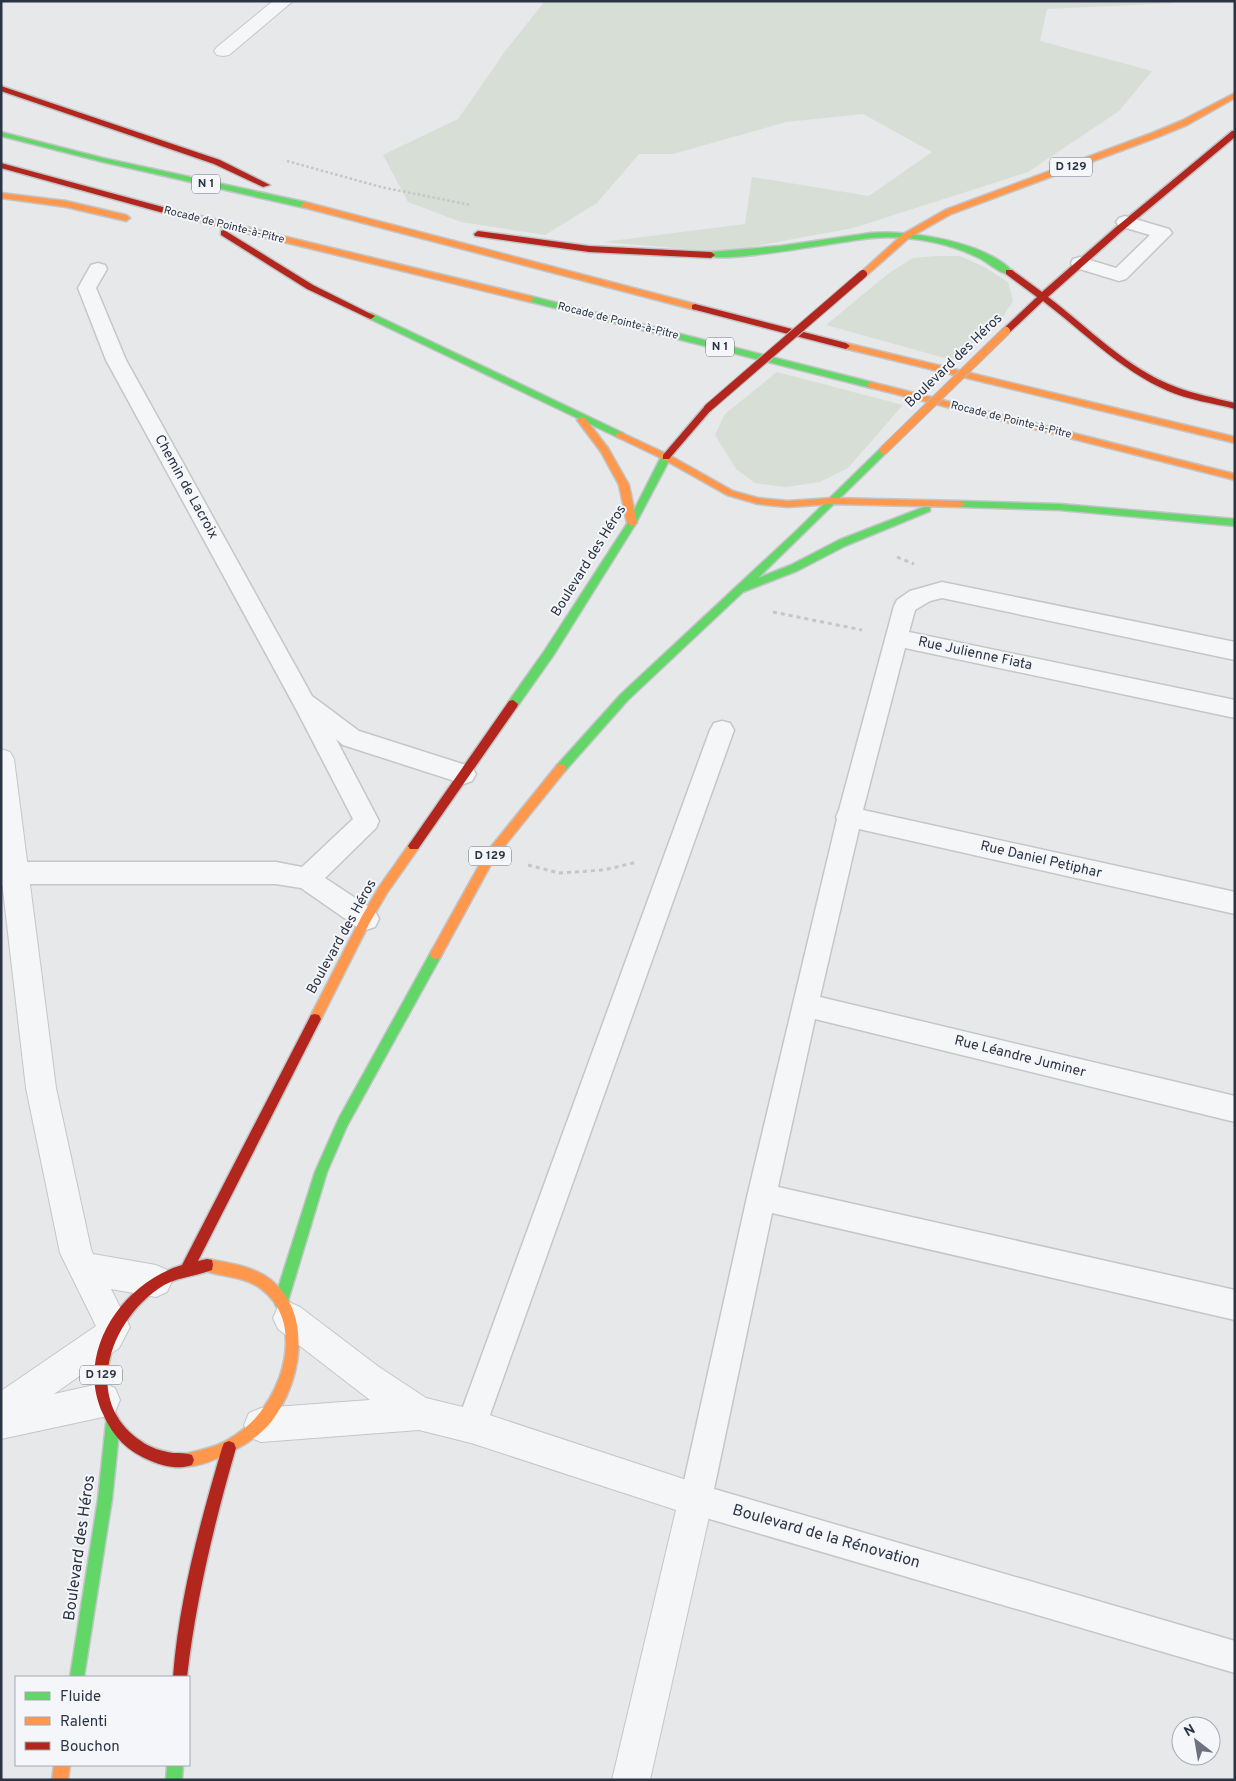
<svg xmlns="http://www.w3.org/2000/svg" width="1236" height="1781" font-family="Overpass,sans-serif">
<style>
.green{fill:#d6ded6}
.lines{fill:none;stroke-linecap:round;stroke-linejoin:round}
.lane-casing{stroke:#c4c6c8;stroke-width:3}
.street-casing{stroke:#c4c6c8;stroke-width:2}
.fast-casing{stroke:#c2c5c8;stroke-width:3}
.slow-casing{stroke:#c2c5c8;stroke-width:3}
.jam-casing{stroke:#c2c5c8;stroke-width:3}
.path-far1{stroke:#c5c6ca;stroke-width:2.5;stroke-dasharray:2.5 2.5;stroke-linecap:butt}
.path{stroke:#c5c6ca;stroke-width:3;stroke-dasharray:4 4;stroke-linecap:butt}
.lane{fill:#f5f6f7;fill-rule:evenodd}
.street{fill:#f5f6f7;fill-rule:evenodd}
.fast{fill:#63d668;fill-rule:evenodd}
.slow{fill:#ff974d;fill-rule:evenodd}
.jam{fill:#b3261e;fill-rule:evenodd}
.slow-bridge-casing{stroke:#b8bbbf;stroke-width:10;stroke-linecap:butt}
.jam-bridge-casing{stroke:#b8bbbf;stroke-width:10;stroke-linecap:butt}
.slow-bridge{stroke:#ff974d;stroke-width:8}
.jam-bridge{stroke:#b3261e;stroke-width:8}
.labels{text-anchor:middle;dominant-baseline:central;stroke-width:4;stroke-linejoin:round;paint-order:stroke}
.far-street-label{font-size:11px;fill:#2b3445;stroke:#f4f6f9}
.shield{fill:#f4f6f9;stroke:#676e7b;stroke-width:1}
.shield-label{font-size:12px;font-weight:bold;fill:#2b3445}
.street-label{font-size:14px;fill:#2b3445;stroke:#f4f6f9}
.near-street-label{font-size:16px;fill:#2b3445;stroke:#f4f6f9}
</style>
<rect width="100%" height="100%" fill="#e6e8ea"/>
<path class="green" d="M 545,1 L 1173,1 L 1173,3 L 1047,9 L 1040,41 L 1152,71 L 1119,111 L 1028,172 L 853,228 L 723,252 L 603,242 L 745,224 L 752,177 L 869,196 L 932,152 L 863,114 L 786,122 L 673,154 L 639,154 L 597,203 L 545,235 L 461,222 L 408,202 L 383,155 L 458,119 L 506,50 Z
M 937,256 L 960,256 L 984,267 L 1008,282 L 1013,301 L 1002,318 L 952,360 L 826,325 L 889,273 L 913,258 Z
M 777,372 L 903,405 L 848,468 L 820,482 L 786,487 L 755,483 L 736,469 L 715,435 L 725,414 Z"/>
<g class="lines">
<g class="lane-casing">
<path id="lane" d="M 1125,216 L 1169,229 L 1172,233 L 1126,279 L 1119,281 L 1073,267 L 1071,263 L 1073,259 L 1080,257 L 1116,268 L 1150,235 L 1119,226 L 1116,222 L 1119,218 Z
M 98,263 L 105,265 L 107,269 L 96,288 L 126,360 L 312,696 L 359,731 L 472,767 L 476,774 L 472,781 L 464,784 L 343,745 L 336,739 L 379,821 L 376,828 L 325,878 L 375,911 L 379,919 L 375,927 L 366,930 L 357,927 L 301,888 L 276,884 L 16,884 L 1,886 L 1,864 L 16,862 L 276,862 L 302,867 L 353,819 L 296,709 L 106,360 L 78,288 L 91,265 Z
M 942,582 L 1235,642 L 1235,660 L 942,598 L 930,601 L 915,610 L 909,632 L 1235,700 L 1235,718 L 905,648 L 863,810 L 1235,892 L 1235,914 L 859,829 L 820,997 L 1235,1096 L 1235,1122 L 815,1019 L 778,1187 L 1235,1290 L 1235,1320 L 772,1213 L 714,1489 L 1235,1641 L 1235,1673 L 696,1515 L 685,1510 L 680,1499 L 747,1197 L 837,819 L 836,817 L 839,810 L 894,606 L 897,600 L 910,591 Z
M 722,721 L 730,723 L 734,730 L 486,1426 L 482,1437 L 471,1441 L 460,1437 L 456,1426 L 710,730 L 714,723 Z"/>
</g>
<g class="street-casing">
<path id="street" d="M 273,1 L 293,1 L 229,55 L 223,56 L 217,55 L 214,51 L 217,47 Z
M 1,749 L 10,752 L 14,759 L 56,1088 L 91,1249 L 93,1254 L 156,1265 L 167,1270 L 172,1281 L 167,1292 L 156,1297 L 111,1289 L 130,1327 L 119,1348 L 54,1394 L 103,1383 L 115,1388 L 120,1400 L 115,1412 L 103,1417 L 1,1439 L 1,1391 L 96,1326 L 60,1253 L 26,1088 L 1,873 Z
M 289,1302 L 300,1307 L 379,1367 L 426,1398 L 471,1409 L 708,1487 L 713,1499 L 650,1780 L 612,1780 L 676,1510 L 471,1443 L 419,1430 L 261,1442 L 249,1437 L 244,1425 L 249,1413 L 261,1408 L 370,1400 L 278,1329 L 273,1318 L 278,1307 Z"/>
</g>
<g class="fast-casing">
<path id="fast" d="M 1,132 L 103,158 L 305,202 L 309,205 L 305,208 L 103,162 L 1,136 Z
M 871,233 C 910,230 986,242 1013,272 L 1012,274 C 1002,276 988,262 979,258 C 947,242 907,235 872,238 C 848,240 718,265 707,255 L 711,252 L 780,246 Z
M 530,296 L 871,382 L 875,385 L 871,388 L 527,301 L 527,297 Z
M 371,313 L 623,433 L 625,435 L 620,438 L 617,437 L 368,318 L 368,314 Z
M 884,447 L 887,448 L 887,452 L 758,578 L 791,565 L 839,540 L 924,507 L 930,507 L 930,511 L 845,546 L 797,571 L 743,592 L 628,700 L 565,771 L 557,771 L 556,768 L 557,765 L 621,694 L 795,532 L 881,448 Z
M 666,454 L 671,457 L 635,525 L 553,656 L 517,707 L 509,707 L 508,704 L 509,701 L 545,650 L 628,522 L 661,457 Z
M 960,501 L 1060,504 L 1235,519 L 1235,526 L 1060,510 L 960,507 L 955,504 Z
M 436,949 L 440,950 L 442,954 L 440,958 L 347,1126 L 327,1172 L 288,1301 L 286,1306 L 281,1308 L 276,1306 L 274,1301 L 315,1172 L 339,1118 L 432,950 Z
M 113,1416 L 118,1418 L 120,1423 L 112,1499 L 84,1677 L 70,1677 L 98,1499 L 106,1423 L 108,1418 Z
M 167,1765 L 183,1765 L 182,1780 L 166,1780 Z"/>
</g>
<g class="slow-casing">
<path id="slow" d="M 1235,93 L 1235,98 L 1187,125 L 1158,137 L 951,214 L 909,238 L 866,276 L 860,276 L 859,274 L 903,234 L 945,210 L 1152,133 L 1181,121 Z
M 1,193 L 66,201 L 126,215 L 130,218 L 126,221 L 66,207 L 1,198 Z
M 305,202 L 695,304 L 699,307 L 695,310 L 302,207 L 301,205 Z
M 167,208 L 530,296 L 534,299 L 530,302 L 164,213 L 163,211 Z
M 846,343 L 1235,437 L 1235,443 L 843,348 L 842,346 Z
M 871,382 L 1235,474 L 1235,480 L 868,387 L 867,385 Z
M 582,417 L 585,418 L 608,448 L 629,485 L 637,523 L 635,525 L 632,526 L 627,523 L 619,485 L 601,452 L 577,420 Z
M 620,432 L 669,455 L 733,491 L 758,498 L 788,501 L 832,498 L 960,501 L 965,504 L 960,507 L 832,504 L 788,507 L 758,504 L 727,495 L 663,459 L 617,437 L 615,435 Z
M 561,764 L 565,765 L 566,768 L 565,771 L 494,859 L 440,958 L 436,959 L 432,958 L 430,954 L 432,950 L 486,853 L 557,765 Z
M 414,841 L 418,843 L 420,846 L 418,849 L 387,893 L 370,922 L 319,1023 L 315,1024 L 311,1023 L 309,1019 L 311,1015 L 362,916 L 379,887 L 410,843 Z
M 207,1259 C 229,1263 253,1266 271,1280 C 314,1314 301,1384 271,1422 C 257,1439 238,1449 218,1458 C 209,1462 192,1469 182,1465 L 180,1460 L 182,1455 C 190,1452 199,1451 208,1448 C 221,1445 234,1437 245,1428 C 283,1397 307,1322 260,1288 C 243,1276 222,1277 202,1270 L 201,1265 L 202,1260 Z
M 54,1765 L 70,1765 L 68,1780 L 52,1780 Z"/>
</g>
<g class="jam-casing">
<path id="jam" d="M 1,86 L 220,160 L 270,185 L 263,187 L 214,164 L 1,91 Z
M 1232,131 L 1235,131 L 1235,137 L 1121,232 L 1048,297 C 1088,327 1127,369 1176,387 C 1194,394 1215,398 1235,403 L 1235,409 C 1213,403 1188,400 1168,391 C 1120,370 1084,332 1043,301 L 1009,333 L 1003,333 L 1003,329 L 1037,297 L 1006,274 L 1006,270 L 1012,270 L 1042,292 L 1115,228 Z
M 1,163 L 170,209 L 171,211 L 167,214 L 1,168 Z
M 224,230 L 313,285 L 375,316 L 371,319 L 368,318 L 307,289 L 221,235 L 221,231 Z
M 478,231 L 589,246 L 711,252 L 715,255 L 711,258 L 589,252 L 475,236 L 474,234 Z
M 695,304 L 846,343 L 850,346 L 846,349 L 692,309 L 692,305 Z
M 708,405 L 711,406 L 711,410 L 669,459 L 663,459 L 663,455 L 705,406 Z
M 513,700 L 518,704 L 517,707 L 418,849 L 410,849 L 408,846 L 410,843 L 509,701 Z
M 315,1014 L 319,1015 L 321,1019 L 319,1023 L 198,1261 L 207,1259 L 212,1260 L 213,1265 L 212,1270 C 194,1277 174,1277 158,1289 C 109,1323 82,1401 141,1441 C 150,1448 162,1451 173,1453 C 180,1453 186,1453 192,1455 L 194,1460 L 192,1465 C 179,1470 163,1466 151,1461 C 128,1452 113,1437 103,1414 C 74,1353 122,1283 182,1265 L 311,1015 Z
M 229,1441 L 234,1443 L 236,1448 C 214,1524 196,1599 187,1677 L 173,1677 C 179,1599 200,1523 222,1448 L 224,1443 Z"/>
</g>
<path class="path-far1" d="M 287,161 L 381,187 L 471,205"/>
<path class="path" d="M 897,557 L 914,564
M 773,612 L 862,630
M 528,865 L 559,873 L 604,870 L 637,862"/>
<use href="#lane" class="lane"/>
<use href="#street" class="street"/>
<use href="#fast" class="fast"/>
<use href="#slow" class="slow"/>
<use href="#jam" class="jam"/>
<g class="slow-bridge-casing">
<path id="slow-bridge" d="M 884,450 L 1006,331"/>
</g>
<g class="jam-bridge-casing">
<path id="jam-bridge" d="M 708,408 L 863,274"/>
</g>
<use href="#slow-bridge" class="slow-bridge"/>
<use href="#jam-bridge" class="jam-bridge"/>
</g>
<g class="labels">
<g class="far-street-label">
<text transform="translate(224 225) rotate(14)">Rocade de Pointe-à-Pitre</text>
<text transform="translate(618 321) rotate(14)">Rocade de Pointe-à-Pitre</text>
<text transform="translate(1011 420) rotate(14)">Rocade de Pointe-à-Pitre</text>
</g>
<g class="shield">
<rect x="1050" y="157.5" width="42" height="19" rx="4"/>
<rect x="192" y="174.5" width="28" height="19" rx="4"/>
<rect x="706" y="337.5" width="28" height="19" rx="4"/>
<rect x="469" y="846.5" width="42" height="19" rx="4"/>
<rect x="80" y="1365.5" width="42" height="19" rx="4"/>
</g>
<g class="shield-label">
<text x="1071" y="167">D 129</text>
<text x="206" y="184">N 1</text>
<text x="720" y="347">N 1</text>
<text x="490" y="856">D 129</text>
<text x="101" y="1375">D 129</text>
</g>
<g class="street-label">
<text transform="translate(954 361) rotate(-44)">Boulevard des Héros</text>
<text transform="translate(186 487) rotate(61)">Chemin de Lacroix</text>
<text transform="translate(589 561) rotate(-58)">Boulevard des Héros</text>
<text transform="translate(975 654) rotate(12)">Rue Julienne Fiata</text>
<text transform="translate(1041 860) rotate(13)">Rue Daniel Petiphar</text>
<text transform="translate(342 937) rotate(-61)">Boulevard des Héros</text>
<text transform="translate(1020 1057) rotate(14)">Rue Léandre Juminer</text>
</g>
<g class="near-street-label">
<text transform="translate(826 1537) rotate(16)">Boulevard de la Rénovation</text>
<text transform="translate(80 1548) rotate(-82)">Boulevard des Héros</text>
</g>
</g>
<rect width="1236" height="1781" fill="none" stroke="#2b3445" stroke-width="5"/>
<rect x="15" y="1676" width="175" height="90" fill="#f4f6f9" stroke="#a4a8b1"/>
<rect x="25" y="1692" width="25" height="8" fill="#63d668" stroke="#a4a8b1"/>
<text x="60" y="1701" font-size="15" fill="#2b3445">Fluide</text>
<rect x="25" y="1717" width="25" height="8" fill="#ff974d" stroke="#a4a8b1"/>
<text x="60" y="1726" font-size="15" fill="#2b3445">Ralenti</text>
<rect x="25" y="1742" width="25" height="8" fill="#b3261e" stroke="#a4a8b1"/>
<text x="60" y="1751" font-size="15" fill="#2b3445">Bouchon</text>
<g transform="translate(1196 1741) rotate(329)"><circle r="24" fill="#f4f6f9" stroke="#a4a8b1"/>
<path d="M0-4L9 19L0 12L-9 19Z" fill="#6c737f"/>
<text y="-8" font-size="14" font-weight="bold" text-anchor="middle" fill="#2b3445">N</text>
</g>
</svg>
